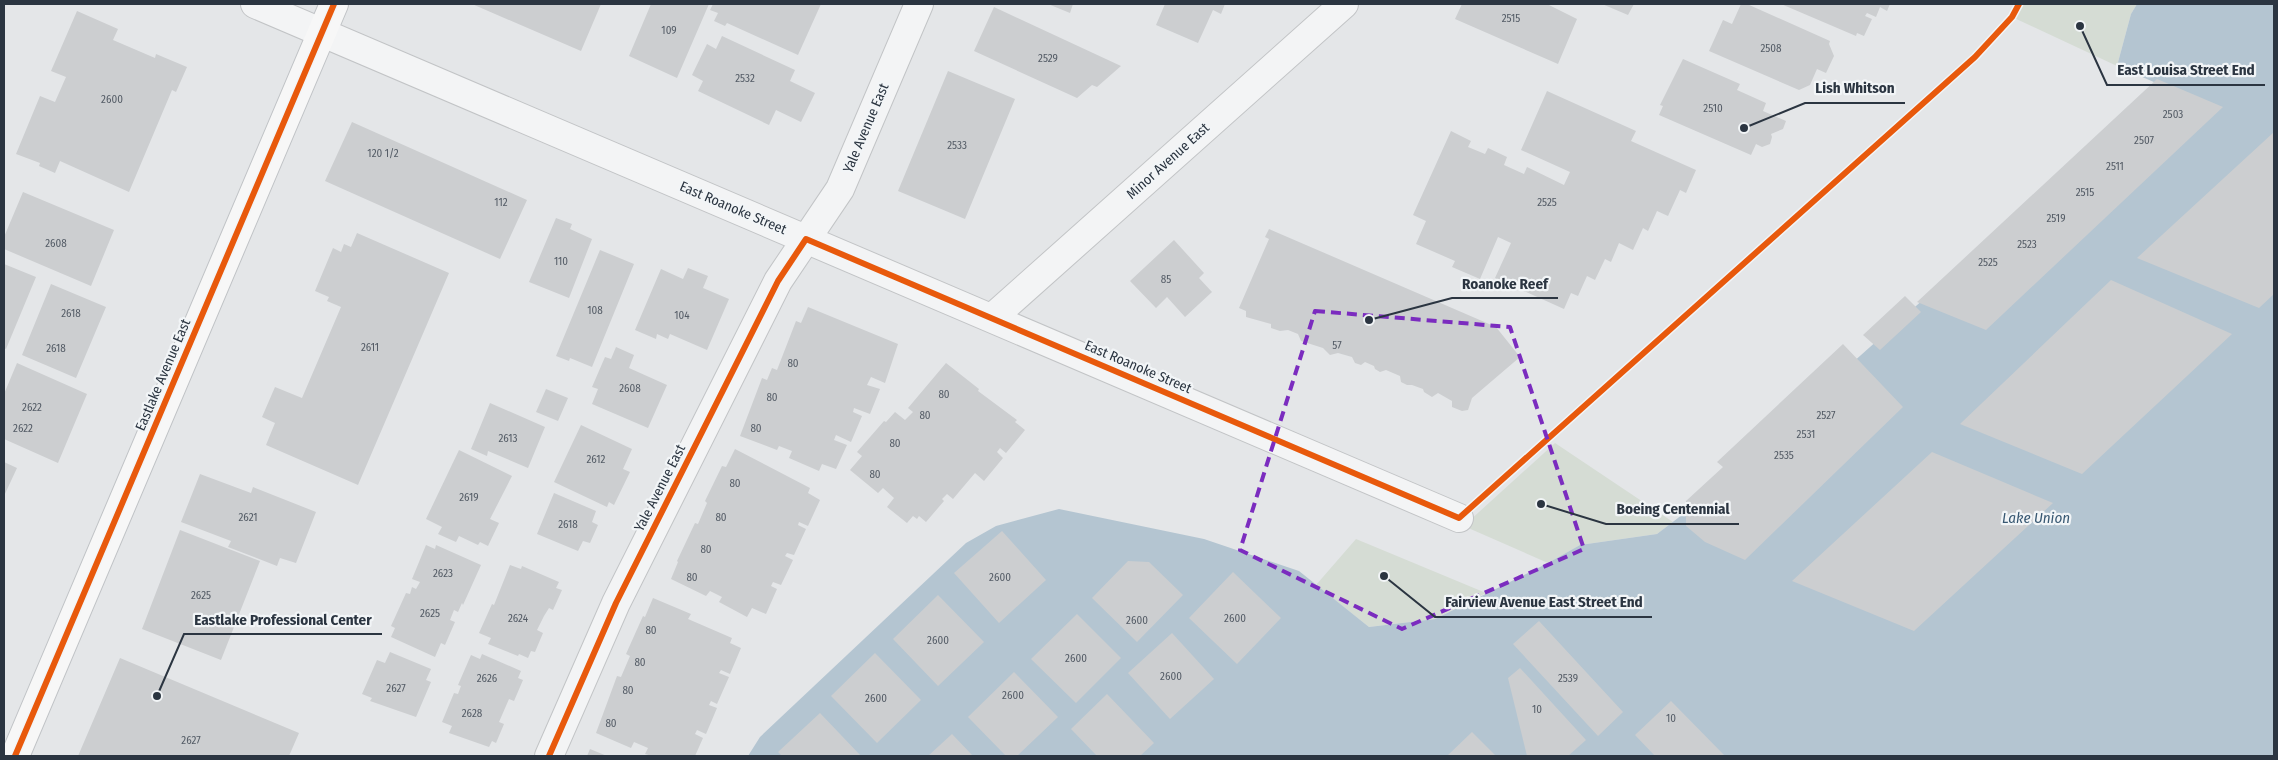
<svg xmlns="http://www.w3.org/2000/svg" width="2278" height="760" font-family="'Fira Sans Condensed',sans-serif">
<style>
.green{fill:#d5dcd4}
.water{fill:#b4c5d1}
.building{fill:#ccced0}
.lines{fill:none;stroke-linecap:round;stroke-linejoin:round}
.minor-casing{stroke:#c2c4c6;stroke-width:30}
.major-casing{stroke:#c0c3c6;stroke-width:30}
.minor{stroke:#f3f4f5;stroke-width:28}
.major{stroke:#f7f7f7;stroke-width:28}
.cycleway-casing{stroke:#f2f5f7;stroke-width:9}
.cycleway{stroke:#e8590c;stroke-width:6}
.marked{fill:none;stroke:#7b2cbf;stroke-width:4;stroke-dasharray:10 6;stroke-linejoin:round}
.labels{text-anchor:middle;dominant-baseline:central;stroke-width:4.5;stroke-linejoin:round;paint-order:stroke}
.number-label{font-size:11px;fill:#545c66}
.street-label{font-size:14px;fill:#2b3541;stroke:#f2f5f7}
.water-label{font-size:15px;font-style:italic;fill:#385872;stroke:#f2f5f7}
.leader{fill:none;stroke:#2b3541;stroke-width:2}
.callout-dot{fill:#2b3541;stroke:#f2f5f7;stroke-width:2}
.callout-label{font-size:15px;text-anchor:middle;font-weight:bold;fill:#2b3541;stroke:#f2f5f7;stroke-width:4.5;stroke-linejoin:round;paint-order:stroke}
</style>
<rect width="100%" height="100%" fill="#e4e6e8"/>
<path class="green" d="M 2019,4 L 2137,4 L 2131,14 L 2117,66 L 2012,17 Z
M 1555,443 L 1673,522 L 1657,534 L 1580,545 L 1548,563 L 1466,527 L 1468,522 Z
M 1356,539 L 1486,593 L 1435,619 L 1369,627 L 1316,585 Z"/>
<path class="water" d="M 2137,4 L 2274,4 L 2274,756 L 748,756 L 760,737 L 966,543 L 996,526 L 1059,509 L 1204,539 L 1299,571 L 1369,627 L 1435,619 L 1548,563 L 1580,545 L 1657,534 L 1678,518 L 2163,86 L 2117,66 L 2131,14 Z"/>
<path class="building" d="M 472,4 L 601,4 L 581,51 Z
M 651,4 L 709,4 L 677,78 L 629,56 Z
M 713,4 L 821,4 L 798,55 L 727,23 L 725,26 L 714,21 L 718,13 L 710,10 Z
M 1048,4 L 1073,4 L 1070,13 Z
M 1165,4 L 1225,4 L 1221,14 L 1213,10 L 1198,43 L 1156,25 Z
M 1462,4 L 1547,4 L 1577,19 L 1558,64 L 1455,19 Z
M 1602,4 L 1634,4 L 1628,15 Z
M 1741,4 L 1747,4 L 1830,41 L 1829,44 L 1834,56 L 1826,73 L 1817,69 L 1810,85 L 1799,90 L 1709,51 L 1723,20 L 1732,24 Z
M 1781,4 L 1890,4 L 1887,11 L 1880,7 L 1876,17 L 1867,13 L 1865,16 L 1872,19 L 1864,36 L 1857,33 L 1856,36 Z
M 994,7 L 1121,66 L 1097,87 L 1092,85 L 1077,98 L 974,51 Z
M 77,11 L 118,29 L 113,40 L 155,58 L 156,54 L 187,67 L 176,92 L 172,90 L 129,192 L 60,161 L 55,173 L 39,166 L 40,163 L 16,154 L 40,96 L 55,102 L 66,77 L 51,71 Z
M 722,36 L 795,70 L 790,81 L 815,93 L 801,122 L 776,110 L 769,125 L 698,91 L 703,81 L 692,75 L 707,44 L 716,49 Z
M 1683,59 L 1740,84 L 1737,90 L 1766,103 L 1763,111 L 1786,121 L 1783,129 L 1771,134 L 1772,137 L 1770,144 L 1762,147 L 1756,144 L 1751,155 L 1659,115 L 1663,106 L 1660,105 Z
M 948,71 L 1015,99 L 965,219 L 898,191 Z
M 2157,79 L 2223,107 L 1986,330 L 1917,302 Z
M 1547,91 L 1636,131 L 1631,141 L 1696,170 L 1686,193 L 1680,190 L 1668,216 L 1657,211 L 1648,231 L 1643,228 L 1633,250 L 1619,243 L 1611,262 L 1605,259 L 1595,280 L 1587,276 L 1578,296 L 1571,293 L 1564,309 L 1495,278 L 1511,243 L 1498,237 L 1480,279 L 1452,267 L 1455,261 L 1416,244 L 1426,221 L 1413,215 L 1451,131 L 1471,141 L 1468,147 L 1485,154 L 1488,148 L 1507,157 L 1504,165 L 1524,174 L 1527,167 L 1564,185 L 1570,172 L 1521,150 Z
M 352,122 L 527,200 L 500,259 L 325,181 Z
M 2274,132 L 2274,294 L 2259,308 L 2137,258 Z
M 23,192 L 114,230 L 91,286 L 4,249 L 4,237 Z
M 556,218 L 572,224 L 570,229 L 592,239 L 569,298 L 529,282 Z
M 1269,229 L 1496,327 L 1520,357 L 1472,398 L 1468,410 L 1462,411 L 1452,407 L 1452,401 L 1438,393 L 1432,397 L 1424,392 L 1423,389 L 1412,385 L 1407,385 L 1401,382 L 1400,376 L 1386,370 L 1380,372 L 1375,369 L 1374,366 L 1365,362 L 1361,365 L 1355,363 L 1352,357 L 1338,353 L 1330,355 L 1323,348 L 1301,341 L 1298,334 L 1288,330 L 1280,331 L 1271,328 L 1271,324 L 1246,317 L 1246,311 L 1239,308 L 1269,239 L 1265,237 Z
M 357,233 L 449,273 L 358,485 L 266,445 L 275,423 L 262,417 L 275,387 L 302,398 L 341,307 L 327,301 L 329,297 L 315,291 L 333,248 L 341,252 L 344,244 L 351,247 Z
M 1174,240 L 1204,273 L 1199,278 L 1212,292 L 1185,317 L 1167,297 L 1156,308 L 1130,281 Z
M 600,250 L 634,264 L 592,367 L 570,358 L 569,361 L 556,356 Z
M 4,264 L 36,277 L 6,349 L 4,348 Z
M 688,268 L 708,276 L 703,288 L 729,299 L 707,350 L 670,334 L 668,339 L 657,334 L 656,339 L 635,330 L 661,269 L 683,279 Z
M 2111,280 L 2232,334 L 2082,474 L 1960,424 Z
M 51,284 L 106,307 L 76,378 L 22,355 Z
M 1905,296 L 1921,312 L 1880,350 L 1863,335 Z
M 808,307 L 898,344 L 885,383 L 871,377 L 867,385 L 880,389 L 870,414 L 854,408 L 853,412 L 862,416 L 851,442 L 836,435 L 834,440 L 847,445 L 836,469 L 822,464 L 819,471 L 789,458 L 792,451 L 779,446 L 777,450 L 740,436 L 762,378 L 767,380 L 772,368 L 777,370 L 796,321 L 801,323 Z
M 1843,344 L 1903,407 L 1745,560 L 1705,542 L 1686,526 L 1686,501 L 1723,467 L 1717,462 Z
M 616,347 L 634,355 L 629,368 L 667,385 L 648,428 L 592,404 L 598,389 L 592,387 L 605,357 L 611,359 Z
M 17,363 L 87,394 L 58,463 L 4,439 L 4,394 Z
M 946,363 L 979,389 L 978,391 L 1017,420 L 1015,422 L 1025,430 L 1006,453 L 1000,448 L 997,452 L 1003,458 L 984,481 L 975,473 L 953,499 L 947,494 L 942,499 L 944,501 L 926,522 L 919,516 L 917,519 L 913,516 L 907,523 L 887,507 L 894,498 L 883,488 L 878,493 L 850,470 L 862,456 L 857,452 L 884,421 L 886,422 L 895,412 L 905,420 L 913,412 L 908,408 Z
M 546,389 L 568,398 L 558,421 L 536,412 Z
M 490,403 L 545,427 L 528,468 L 488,451 L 487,456 L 471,449 Z
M 581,425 L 632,449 L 623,469 L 630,472 L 614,505 L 609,502 L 607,507 L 554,482 Z
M 735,449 L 810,488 L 808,493 L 820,500 L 808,526 L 799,522 L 798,525 L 806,529 L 794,555 L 787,553 L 785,556 L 793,560 L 781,585 L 773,582 L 771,586 L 777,589 L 766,614 L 752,608 L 747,617 L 719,602 L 722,597 L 710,591 L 706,596 L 671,579 L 678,562 L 677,561 L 695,523 L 698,524 L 707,503 L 705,501 L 722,466 L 726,467 Z
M 459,450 L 512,476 L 490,519 L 499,523 L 488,546 L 480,542 L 478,545 L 459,536 L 456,542 L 438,534 L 442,527 L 426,519 Z
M 1932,452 L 2053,503 L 1914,631 L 1792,581 Z
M 4,462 L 17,468 L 4,496 Z
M 200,474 L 251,493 L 253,487 L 316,512 L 296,563 L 280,558 L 277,566 L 228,547 L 231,541 L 181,522 Z
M 554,493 L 596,511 L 592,522 L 598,525 L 590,543 L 583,541 L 578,551 L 537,534 Z
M 180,530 L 260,561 L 221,660 L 142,629 Z
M 1002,531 L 1046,580 L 999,623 L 954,573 Z
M 426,545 L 435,549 L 436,545 L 481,565 L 463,605 L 462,603 L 458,612 L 454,610 L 450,620 L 455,622 L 445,645 L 441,643 L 435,657 L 391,637 L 395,628 L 391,626 L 406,593 L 410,594 L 412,587 L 416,589 L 420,582 L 412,579 Z
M 1128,561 L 1149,562 L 1183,595 L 1137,642 L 1092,598 Z
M 510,565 L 521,569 L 522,566 L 559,582 L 556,588 L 562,590 L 553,610 L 549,608 L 544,616 L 537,630 L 543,633 L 535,652 L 531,651 L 528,658 L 519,654 L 518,656 L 488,644 L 491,638 L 479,633 L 492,604 L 494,605 Z
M 1233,572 L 1281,618 L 1237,664 L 1189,618 Z
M 938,595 L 984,642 L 938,686 L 893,639 Z
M 653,598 L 691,614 L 688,619 L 732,638 L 730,643 L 741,648 L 730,674 L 721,670 L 719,673 L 729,677 L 717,704 L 711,701 L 709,705 L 717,708 L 706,734 L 697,730 L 695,734 L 703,738 L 695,756 L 652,756 L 645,754 L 648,748 L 634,742 L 631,748 L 596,733 L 617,676 L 621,677 L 630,656 L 626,654 L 643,616 L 645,617 Z
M 1077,614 L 1121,658 L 1076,703 L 1031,659 Z
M 1539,621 L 1623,712 L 1598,736 L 1513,644 Z
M 1172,633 L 1214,679 L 1170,719 L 1128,673 Z
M 390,652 L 431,669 L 426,680 L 431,682 L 416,717 L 370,701 L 372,698 L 362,694 L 377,660 L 385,663 Z
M 875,653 L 921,700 L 877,743 L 831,696 Z
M 482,654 L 521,671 L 518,678 L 523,680 L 514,701 L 509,699 L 499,722 L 504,724 L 496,743 L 492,741 L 489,747 L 449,733 L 452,726 L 442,722 L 454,693 L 458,694 L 461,686 L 458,685 L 471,655 L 480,659 Z
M 120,658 L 299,733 L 289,756 L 78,756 Z
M 1520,668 L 1586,740 L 1568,756 L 1527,756 L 1508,678 Z
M 1014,672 L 1058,717 L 1017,756 L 1006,756 L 968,717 Z
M 1107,694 L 1154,743 L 1140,756 L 1097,756 L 1071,729 Z
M 1671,701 L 1725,756 L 1655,756 L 1635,735 Z
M 820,713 L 861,756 L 782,756 L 778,752 Z
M 1472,732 L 1496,756 L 1447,756 Z
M 952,734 L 973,756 L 928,756 Z
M 590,749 L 607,756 L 587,756 Z"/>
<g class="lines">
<g class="minor-casing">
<path id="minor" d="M 255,4 L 1459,518
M 992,318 L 1344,4
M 549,756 L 616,603 L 778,281 L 840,189 L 919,4"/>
</g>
<g class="major-casing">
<path id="major" d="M 15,756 L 334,4"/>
</g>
<use href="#minor" class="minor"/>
<use href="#major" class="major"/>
<g class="cycleway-casing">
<path id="cycleway" d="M 15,756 L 334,4
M 549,756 L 616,603 L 778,281 L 806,239 L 1459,518 L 1975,57 L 2012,17 L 2019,4"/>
</g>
<use href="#cycleway" class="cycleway"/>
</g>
<path class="marked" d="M 1315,311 L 1510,327 L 1584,549 L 1402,629 L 1240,550 Z"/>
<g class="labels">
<g class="number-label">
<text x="1511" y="18">2515</text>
<text x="669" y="30">109</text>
<text x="1771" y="48">2508</text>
<text x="1048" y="58">2529</text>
<text x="745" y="78">2532</text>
<text x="112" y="99">2600</text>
<text x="1713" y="108">2510</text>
<text x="2173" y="114">2503</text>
<text x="2144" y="140">2507</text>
<text x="957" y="145">2533</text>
<text x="383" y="153">120 1/2</text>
<text x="2115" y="166">2511</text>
<text x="2085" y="192">2515</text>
<text x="501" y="202">112</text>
<text x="1547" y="202">2525</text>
<text x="2056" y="218">2519</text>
<text x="56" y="243">2608</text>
<text x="2027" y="244">2523</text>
<text x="561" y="261">110</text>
<text x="1988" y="262">2525</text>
<text x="1166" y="279">85</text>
<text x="595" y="310">108</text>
<text x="71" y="313">2618</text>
<text x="682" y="315">104</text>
<text x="1337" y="345">57</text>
<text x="370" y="347">2611</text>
<text x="56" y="348">2618</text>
<text x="793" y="363">80</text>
<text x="630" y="388">2608</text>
<text x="944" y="394">80</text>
<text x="772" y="397">80</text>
<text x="32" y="407">2622</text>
<text x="925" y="415">80</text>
<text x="1826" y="415">2527</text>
<text x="23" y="428">2622</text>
<text x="756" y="428">80</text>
<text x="1806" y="434">2531</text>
<text x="508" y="438">2613</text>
<text x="895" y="443">80</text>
<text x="1784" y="455">2535</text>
<text x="596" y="459">2612</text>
<text x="875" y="474">80</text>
<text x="735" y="483">80</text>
<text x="469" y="497">2619</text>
<text x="248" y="517">2621</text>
<text x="721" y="517">80</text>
<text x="568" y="524">2618</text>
<text x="706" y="549">80</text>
<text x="443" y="573">2623</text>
<text x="692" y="577">80</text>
<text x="1000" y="577">2600</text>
<text x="201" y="595">2625</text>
<text x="430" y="613">2625</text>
<text x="518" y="618">2624</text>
<text x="1235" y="618">2600</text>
<text x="1137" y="620">2600</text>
<text x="651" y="630">80</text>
<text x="938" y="640">2600</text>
<text x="1076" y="658">2600</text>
<text x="640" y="662">80</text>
<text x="1171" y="676">2600</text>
<text x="487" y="678">2626</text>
<text x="1568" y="678">2539</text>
<text x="396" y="688">2627</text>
<text x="628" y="690">80</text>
<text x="1013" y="695">2600</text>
<text x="876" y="698">2600</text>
<text x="1537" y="709">10</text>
<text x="472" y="713">2628</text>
<text x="1671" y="718">10</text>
<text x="611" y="723">80</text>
<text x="191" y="740">2627</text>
</g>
<g class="street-label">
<text transform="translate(866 128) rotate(-67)">Yale Avenue East</text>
<text transform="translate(1168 161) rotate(-42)">Minor Avenue East</text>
<text transform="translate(733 208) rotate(23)">East Roanoke Street</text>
<text transform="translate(1138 367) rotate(23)">East Roanoke Street</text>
<text transform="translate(163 375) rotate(-67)">Eastlake Avenue East</text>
<text transform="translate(660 488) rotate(-63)">Yale Avenue East</text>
</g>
<g class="water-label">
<text x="2036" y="518">Lake Union</text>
</g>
</g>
<path class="leader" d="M2080 26L2107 85H2265M1744 128L1805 103H1905M1369 320L1452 298H1558M1541 504L1606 524H1739M1384 576L1435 617H1652M157 696L184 634H382"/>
<g class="callout-dot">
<circle cx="2080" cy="26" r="5"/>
<circle cx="1744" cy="128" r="5"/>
<circle cx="1369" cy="320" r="5"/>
<circle cx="1541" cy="504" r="5"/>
<circle cx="1384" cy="576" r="5"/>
<circle cx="157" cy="696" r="5"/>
</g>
<g class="callout-label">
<text x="2186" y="75">East Louisa Street End</text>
<text x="1855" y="93">Lish Whitson</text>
<text x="1505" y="289">Roanoke Reef</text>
<text x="1673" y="514">Boeing Centennial</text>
<text x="1544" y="607">Fairview Avenue East Street End</text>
<text x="283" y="625">Eastlake Professional Center</text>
</g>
<rect width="2278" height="760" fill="none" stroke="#2b3541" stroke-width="10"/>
</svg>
